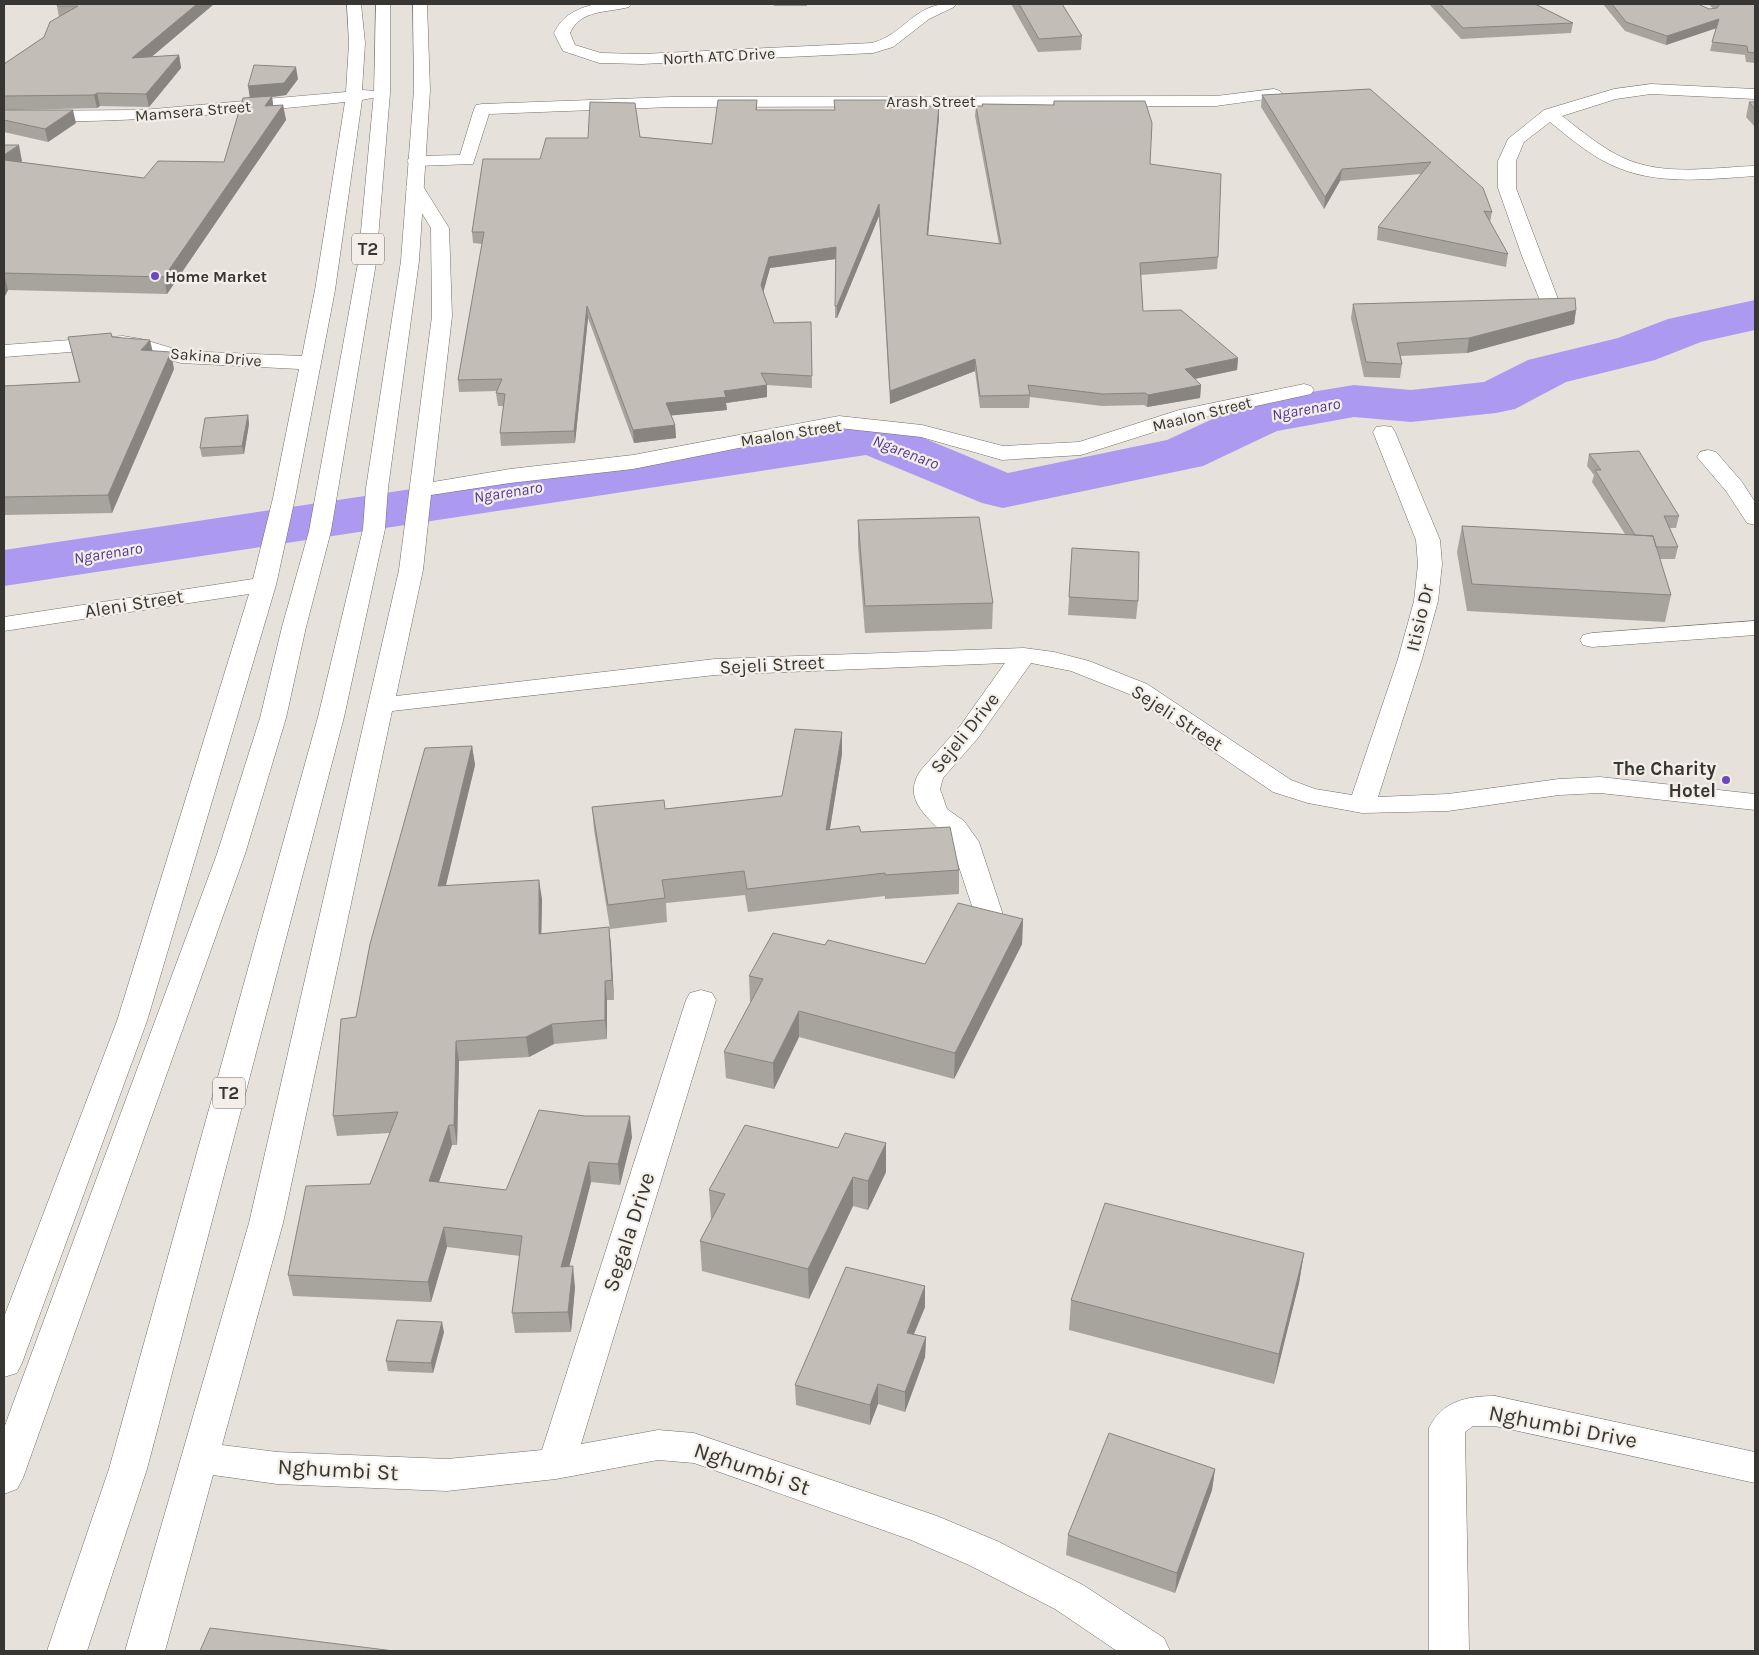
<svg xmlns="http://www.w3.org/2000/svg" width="1759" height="1655" font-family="Karla,sans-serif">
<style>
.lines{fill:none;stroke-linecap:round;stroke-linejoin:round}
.river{fill:#ac9af0;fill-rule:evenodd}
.minor-casing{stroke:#726e68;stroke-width:1}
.highway-casing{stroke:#726e68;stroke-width:1}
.minor{fill:#fff;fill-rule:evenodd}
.highway{fill:#fff;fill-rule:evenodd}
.wall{fill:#a7a39d}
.shaded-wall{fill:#888580}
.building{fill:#c2beb7;stroke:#888580}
.poi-dot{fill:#6a47bf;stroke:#f3efe8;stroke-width:2}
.labels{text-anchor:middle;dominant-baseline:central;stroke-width:4.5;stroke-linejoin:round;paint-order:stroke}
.far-street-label{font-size:16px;fill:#373633;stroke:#f3efe8}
.far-poi-label{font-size:16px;font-weight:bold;fill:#373633;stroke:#f3efe8;text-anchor:start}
.far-water-label{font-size:16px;font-style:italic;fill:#533698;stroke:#f3efe8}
.shield{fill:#f3efe8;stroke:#6f6e69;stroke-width:1}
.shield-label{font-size:18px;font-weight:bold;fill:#373633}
.street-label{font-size:19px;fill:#373633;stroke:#f3efe8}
.poi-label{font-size:19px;font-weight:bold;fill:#373633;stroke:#f3efe8;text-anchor:end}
.near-street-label{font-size:22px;fill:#373633;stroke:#f3efe8}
</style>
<rect width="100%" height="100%" fill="#e6e2db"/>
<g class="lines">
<path class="river" d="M 1755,300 L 1755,330 L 1701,342 L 1655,360 L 1566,382 L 1515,409 L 1496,413 L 1411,422 L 1354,417 L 1277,431 L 1203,466 L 1003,508 L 982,503 L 866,455 L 4,586 L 4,550 L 872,420 L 892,425 L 1008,473 L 1167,440 L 1243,405 L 1262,400 L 1354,385 L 1411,390 L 1484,382 L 1528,360 L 1618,338 L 1668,319 Z"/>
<g class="minor-casing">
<path id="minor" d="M 347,4 L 361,4 L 365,43 L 362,90 L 377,91 L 379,94 L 377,97 L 362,100 L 335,290 L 295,498 L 276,585 L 147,1021 L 22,1363 L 17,1373 L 4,1377 L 4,1317 L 117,1021 L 249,594 L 4,631 L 4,617 L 253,579 L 273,498 L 299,369 L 181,363 L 132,349 L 123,348 L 4,357 L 4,345 L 123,336 L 141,339 L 182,351 L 302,356 L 315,290 L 345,102 C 231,114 118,124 4,121 L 4,111 L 142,110 L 346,92 L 349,43 Z
M 595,4 L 631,4 L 629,7 C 607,13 581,9 570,33 L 575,45 L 601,53 L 642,54 L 872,43 C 906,34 914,1 956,4 L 954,7 L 929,19 L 893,47 L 873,53 L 642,64 L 599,63 L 563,51 L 554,33 C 563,15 576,9 595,4 Z
M 1651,84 L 1755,89 L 1755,99 L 1651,94 L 1616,99 L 1562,116 C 1587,135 1613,158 1644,165 C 1679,174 1719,167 1755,166 L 1755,176 C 1711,179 1663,185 1621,169 C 1594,159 1572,140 1550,122 L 1524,142 L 1516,161 L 1516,188 L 1558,299 L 1555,303 L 1548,305 L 1541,303 L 1522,256 L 1498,188 L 1498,161 L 1508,139 L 1544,110 L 1614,89 Z
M 1274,89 L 1280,91 L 1282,94 L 1280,97 L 1216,106 L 672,107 L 489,114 L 473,164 L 416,166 L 410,165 L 407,161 L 410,157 L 416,156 L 460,155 L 474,109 L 476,105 L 482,104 L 672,97 L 1216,96 Z
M 415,182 L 421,183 L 449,228 L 452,316 L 433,482 L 510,469 L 633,455 L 839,416 L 922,425 L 1003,446 L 1079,442 L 1179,410 L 1304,384 L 1311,386 L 1314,390 L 1311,394 L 1192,420 L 1081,455 L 1002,460 L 921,437 L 839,428 L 633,469 L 510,483 L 431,495 L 423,570 L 396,696 L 715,659 L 1024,648 L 1054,652 L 1089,661 L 1147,684 L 1291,780 L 1315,789 L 1352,795 L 1398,659 L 1414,601 L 1418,564 L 1416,540 L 1373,432 L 1376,427 L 1384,426 L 1392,427 L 1395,432 L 1440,540 L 1442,564 L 1438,601 L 1422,659 L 1378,797 L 1448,794 L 1559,779 L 1600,777 L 1755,794 L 1755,810 L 1600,793 L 1559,795 L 1448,811 L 1362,813 L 1308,803 L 1273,792 L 1129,694 L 1071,671 L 1031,663 L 978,738 L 943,778 L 940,789 L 947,809 L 964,821 L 979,842 L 1005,921 L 1001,928 L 991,930 L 981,928 L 977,921 L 951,843 C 936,821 898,803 921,770 L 960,726 L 1005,663 L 715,675 L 392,711 L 283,1223 L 222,1445 L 277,1452 L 447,1459 L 542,1450 L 686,1000 L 690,993 L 701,990 L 712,993 L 716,1000 L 581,1444 L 658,1430 L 694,1433 L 937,1516 L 997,1541 L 1083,1585 L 1164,1638 L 1170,1651 L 1117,1651 L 1055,1609 L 969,1565 L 911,1540 L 694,1463 L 658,1460 L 556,1479 L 447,1491 L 277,1484 L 213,1475 L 165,1651 L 125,1651 L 249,1223 L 399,570 L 432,316 L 431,228 L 406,187 L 409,183 Z
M 1708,450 L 1716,452 L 1742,482 L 1755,502 L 1755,525 L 1747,523 L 1726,491 L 1697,457 L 1700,452 Z
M 1755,621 L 1755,635 L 1592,647 L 1583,645 L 1580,640 L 1583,635 L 1592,633 Z
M 1495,1396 L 1755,1452 L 1755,1483 L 1495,1426 L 1473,1426 L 1465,1432 L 1469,1651 L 1429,1651 L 1429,1428 C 1442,1401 1467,1396 1495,1396 Z"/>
</g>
<g class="highway-casing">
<path id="highway" d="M 376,4 L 390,4 L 390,93 L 376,263 L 331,531 L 306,627 L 286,718 L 245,854 L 23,1478 L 17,1489 L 4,1494 L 4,1428 L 217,854 L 260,718 L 282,627 L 309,531 L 358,263 L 374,93 Z
M 413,4 L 427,4 L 430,90 L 419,261 L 388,488 L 385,529 L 344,717 L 147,1469 L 87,1651 L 47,1651 L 109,1469 L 318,717 L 363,529 L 366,488 L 401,261 L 414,90 Z"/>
</g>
<use href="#minor" class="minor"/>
<use href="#highway" class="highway"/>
</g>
<path class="wall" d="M 58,4 L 214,4 L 151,57 L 179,55 L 181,68 L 149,107 L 100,106 L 97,108 L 15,110 L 76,123 L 48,142 L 4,132 L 4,64 L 44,37 L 59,17 L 57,6 Z
M 773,4 L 807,4 L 807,6 L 774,6 Z
M 1011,4 L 1062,4 L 1082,36 L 1081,50 L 1038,52 Z
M 1429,4 L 1535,4 L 1573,23 L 1571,33 L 1461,39 Z
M 1603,4 L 1698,4 L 1709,9 L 1714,9 L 1708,4 L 1755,4 L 1755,63 L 1746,62 L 1745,55 L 1710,51 L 1716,28 L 1666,45 L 1625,31 Z
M 298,79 L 286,95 L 272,97 L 273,105 L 283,105 L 286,120 L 167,294 L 8,290 L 4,298 L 4,145 L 22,161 L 20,162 L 144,178 L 224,162 L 250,98 Z
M 1370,89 L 1492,212 L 1490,222 L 1508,254 L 1506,267 L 1377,240 L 1378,227 L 1421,174 L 1340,181 L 1324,209 L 1261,107 L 1262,95 Z
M 757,100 L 757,110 L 835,110 L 889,106 L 939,106 L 939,117 L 928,235 L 999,244 L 975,116 L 976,106 L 982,106 L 982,104 L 1053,105 L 1054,101 L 1150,164 L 1218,257 L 1217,269 L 1141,275 L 1143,311 L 1238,358 L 1237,370 L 1195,379 L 1201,385 L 1200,398 L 1147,407 L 1144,405 L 1102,406 L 1030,397 L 1029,408 L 980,408 L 975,371 L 890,404 L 879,216 L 837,318 L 835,318 L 835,259 L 770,268 L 763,291 L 774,323 L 811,322 L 812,388 L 767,385 L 767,397 L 726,403 L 727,410 L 671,415 L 675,425 L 676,438 L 634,443 L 588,318 L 575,443 L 501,446 L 500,433 L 504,406 L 498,406 L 496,393 L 497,391 L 459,392 L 458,380 L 482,244 L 473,243 L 472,232 L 540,159 L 640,137 L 712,144 Z
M 1749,102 L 1755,102 L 1755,127 L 1746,117 Z
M 1353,304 L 1576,310 L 1574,324 L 1467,353 L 1401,356 L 1402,364 L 1400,378 L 1364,377 L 1351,318 Z
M 68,337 L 112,337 L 152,351 L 174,369 L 112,513 L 4,515 L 4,386 L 79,382 Z
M 248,415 L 249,424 L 244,454 L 202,457 L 200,448 Z
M 1589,454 L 1679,516 L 1676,528 L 1670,528 L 1678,547 L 1675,559 L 1660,559 L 1671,595 L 1665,622 L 1467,611 L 1457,552 L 1462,526 L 1625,534 L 1592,482 L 1594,475 L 1587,466 Z
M 858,520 L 993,603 L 992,629 L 865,633 L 858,546 Z
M 1072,548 L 1138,601 L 1136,619 L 1068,615 Z
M 472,746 L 475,765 L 446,885 L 542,899 L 541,934 L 609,927 L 611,946 L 614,1000 L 607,1000 L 607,1039 L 554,1044 L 529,1057 L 459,1061 L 457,1145 L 452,1145 L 439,1182 L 506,1190 L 632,1137 L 620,1185 L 591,1182 L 569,1267 L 575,1287 L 571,1332 L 515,1333 L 512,1313 L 520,1256 L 447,1247 L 431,1302 L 293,1296 L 288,1275 L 370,1184 L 390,1133 L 337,1136 L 333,1116 Z
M 842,754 L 830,829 L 861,832 L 959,870 L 959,894 L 885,899 L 885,896 L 748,912 L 745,895 L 666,903 L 667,922 L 610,929 L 594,830 L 592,807 L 665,809 L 782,796 Z
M 1023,919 L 1022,944 L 954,1079 L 799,1037 L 774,1089 L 726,1078 L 724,1052 L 751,1002 L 750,1001 L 749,976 L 825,945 L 925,964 Z
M 886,1143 L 886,1172 L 868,1210 L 853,1206 L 809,1299 L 702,1271 L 700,1241 L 711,1220 L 709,1190 L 838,1148 Z
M 1304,1253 L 1299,1283 L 1274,1384 L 1069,1330 L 1071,1300 Z
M 925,1286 L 925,1307 L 914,1334 L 926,1337 L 925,1357 L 905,1412 L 878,1404 L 870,1425 L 796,1405 L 795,1385 Z
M 444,1332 L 433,1373 L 388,1371 L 386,1361 Z
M 1215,1469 L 1212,1490 L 1175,1593 L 1066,1555 L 1068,1535 Z"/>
<path class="shaded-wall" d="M 197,4 L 214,4 L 135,71 L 132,58 Z
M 1719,19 L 1717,28 L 1666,45 L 1667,36 Z
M 179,55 L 181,68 L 149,107 L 146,94 Z
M 296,67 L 298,79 L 286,95 L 272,97 L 274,111 L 250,99 L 248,86 Z
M 97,93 L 100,106 L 97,108 L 94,95 Z
M 283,105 L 286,120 L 167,294 L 164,277 Z
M 939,106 L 939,117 L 927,247 L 927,235 Z
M 73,110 L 76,123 L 48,142 L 45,129 Z
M 19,145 L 22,161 L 4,174 L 4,155 Z
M 1342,169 L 1340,181 L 1324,209 L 1325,197 Z
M 879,204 L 879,216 L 837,318 L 837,306 Z
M 836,247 L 836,259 L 770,268 L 762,297 L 761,285 L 769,257 Z
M 4,274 L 8,290 L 4,298 Z
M 587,306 L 588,318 L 575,443 L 574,431 Z
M 1576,310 L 1574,324 L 1467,353 L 1469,338 Z
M 150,340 L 154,357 L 141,350 Z
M 171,352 L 174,369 L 112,513 L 108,495 Z
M 1238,358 L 1237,370 L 1184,381 L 1185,369 Z
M 975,359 L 975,371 L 890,404 L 890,391 Z
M 767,385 L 767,397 L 726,403 L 727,410 L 667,416 L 666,403 L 724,391 Z
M 1201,385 L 1200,398 L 1147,407 L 1148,395 Z
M 248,415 L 249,424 L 244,454 L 242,446 Z
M 675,425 L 676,438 L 634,443 L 633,430 Z
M 842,732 L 842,754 L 826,853 L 826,830 Z
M 472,746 L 475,765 L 441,905 L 438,886 Z
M 539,880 L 542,899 L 541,954 L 539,934 Z
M 1023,919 L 1022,944 L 954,1079 L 955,1053 Z
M 609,927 L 611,946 L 614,1000 L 612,980 Z
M 605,981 L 607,1000 L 607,1039 L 605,1020 Z
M 799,1011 L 799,1037 L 774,1089 L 773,1063 Z
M 552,1024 L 554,1044 L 529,1057 L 526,1037 Z
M 456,1041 L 459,1061 L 457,1145 L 454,1125 Z
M 630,1116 L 632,1137 L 620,1185 L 618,1164 Z
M 449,1125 L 452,1145 L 432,1201 L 429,1181 Z
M 886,1143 L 886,1172 L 868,1210 L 868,1181 Z
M 589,1162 L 591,1182 L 564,1287 L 561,1267 Z
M 853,1177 L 853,1206 L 809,1299 L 808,1269 Z
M 444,1227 L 447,1247 L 431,1302 L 428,1282 Z
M 1304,1253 L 1299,1283 L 1274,1384 L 1279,1354 Z
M 573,1266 L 575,1287 L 571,1332 L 568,1312 Z
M 925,1286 L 925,1307 L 906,1353 L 907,1333 Z
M 442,1322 L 444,1332 L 433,1373 L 431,1363 Z
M 926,1337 L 925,1357 L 905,1412 L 905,1392 Z
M 878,1384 L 878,1404 L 870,1425 L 870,1405 Z
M 1215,1469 L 1212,1490 L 1175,1593 L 1177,1573 Z"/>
<path class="building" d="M 58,4 L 197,4 L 132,58 L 179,55 L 146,94 L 97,93 L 94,95 L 4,96 L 4,64 L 44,37 L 50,22 L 78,6 L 57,6 Z
M 1019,4 L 1062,4 L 1082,36 L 1039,39 Z
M 1440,4 L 1535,4 L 1573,23 L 1463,28 Z
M 1612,4 L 1698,4 L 1709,9 L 1717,8 L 1720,4 L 1755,4 L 1755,53 L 1748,52 L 1747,46 L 1712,42 L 1719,19 L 1667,36 L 1626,22 Z
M 254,65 L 296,67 L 284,83 L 248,86 Z
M 1370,89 L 1483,188 L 1492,212 L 1484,211 L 1508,254 L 1378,227 L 1431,162 L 1342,169 L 1325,197 L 1262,95 Z
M 272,96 L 265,106 L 283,105 L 164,277 L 4,273 L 4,160 L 144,178 L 158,161 L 224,162 L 243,98 Z
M 718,100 L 757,100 L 756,110 L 835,110 L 834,100 L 888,100 L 889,106 L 939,106 L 927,235 L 1001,244 L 976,106 L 983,106 L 982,104 L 1054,105 L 1054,101 L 1145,101 L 1152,123 L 1150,164 L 1221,174 L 1218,257 L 1140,263 L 1143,311 L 1181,310 L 1238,358 L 1185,369 L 1201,385 L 1148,395 L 1145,393 L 1103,394 L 1028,385 L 1030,395 L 980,396 L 975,359 L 890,391 L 879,204 L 837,306 L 835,306 L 836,247 L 769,257 L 761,285 L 774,323 L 811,322 L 812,376 L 761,373 L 767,385 L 724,391 L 726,397 L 666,403 L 675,425 L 633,430 L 587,306 L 574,431 L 500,433 L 505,394 L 496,393 L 502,379 L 458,380 L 484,232 L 472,232 L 483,159 L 540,159 L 546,138 L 588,138 L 590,102 L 635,103 L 640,137 L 712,144 Z
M 1749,102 L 1755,102 L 1755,109 Z
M 4,110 L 73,110 L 45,129 L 4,120 Z
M 4,145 L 19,145 L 4,155 Z
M 1575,298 L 1576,310 L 1469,338 L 1397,343 L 1402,364 L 1366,362 L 1353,304 Z
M 111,333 L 112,337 L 150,340 L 141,350 L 171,352 L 108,495 L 4,497 L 4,386 L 80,382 L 68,337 Z
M 248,415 L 242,446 L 200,448 L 205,418 Z
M 1639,451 L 1679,516 L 1664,516 L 1678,547 L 1656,547 L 1653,536 L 1635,535 L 1595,470 L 1601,470 L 1589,454 Z
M 979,517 L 993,603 L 865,606 L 858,520 Z
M 1462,526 L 1653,536 L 1671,595 L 1472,584 Z
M 1072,548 L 1139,552 L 1138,601 L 1069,597 Z
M 795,729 L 842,732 L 826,830 L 859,826 L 861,832 L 950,827 L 959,870 L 885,875 L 885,873 L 747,889 L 744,871 L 662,880 L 665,898 L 608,905 L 592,807 L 664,800 L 665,809 L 782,796 Z
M 472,746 L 438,886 L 539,880 L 539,934 L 609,927 L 612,980 L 605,981 L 605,1020 L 552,1024 L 526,1037 L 456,1041 L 454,1125 L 449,1125 L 429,1181 L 506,1190 L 539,1110 L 585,1116 L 630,1116 L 618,1164 L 589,1162 L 561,1267 L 573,1266 L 568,1312 L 512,1313 L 522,1236 L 444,1227 L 428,1282 L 288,1275 L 306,1186 L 370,1184 L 398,1112 L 333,1116 L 341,1019 L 356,1017 L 370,944 L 425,748 Z
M 958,903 L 1023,919 L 955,1053 L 799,1011 L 773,1063 L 724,1052 L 763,979 L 749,976 L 773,933 L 825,945 L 828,940 L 925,964 Z
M 745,1125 L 838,1148 L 845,1133 L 886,1143 L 868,1181 L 853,1177 L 808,1269 L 700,1241 L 725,1194 L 709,1190 Z
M 1105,1203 L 1304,1253 L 1279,1354 L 1071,1300 Z
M 846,1267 L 925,1286 L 907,1333 L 926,1337 L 905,1392 L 878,1384 L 870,1405 L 795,1385 Z
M 397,1320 L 442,1322 L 431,1363 L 386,1361 Z
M 1109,1433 L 1215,1469 L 1177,1573 L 1068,1535 Z
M 210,1628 L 394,1651 L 200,1651 Z"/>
<g class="poi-dot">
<circle cx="155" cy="276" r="5"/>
<circle cx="1726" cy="780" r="5"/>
</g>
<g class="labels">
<g class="far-street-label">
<text transform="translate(719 56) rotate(-3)">North ATC Drive</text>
<text x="931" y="101">Arash Street</text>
<text transform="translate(193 111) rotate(-5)">Mamsera Street</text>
<text transform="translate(216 357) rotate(5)">Sakina Drive</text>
<text transform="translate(1202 414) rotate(-14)">Maalon Street</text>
<text transform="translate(791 433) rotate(-9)">Maalon Street</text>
</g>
<g class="far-poi-label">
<text x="165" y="276">Home Market</text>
</g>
<g class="far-water-label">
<text transform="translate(1306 409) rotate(-10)">Ngarenaro</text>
<text transform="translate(906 452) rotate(21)">Ngarenaro</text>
<text transform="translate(508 492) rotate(-9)">Ngarenaro</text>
<text transform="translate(108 553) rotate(-9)">Ngarenaro</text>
</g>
<g class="shield">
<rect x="352" y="233.5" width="32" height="31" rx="4"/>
<rect x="213" y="1077.5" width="32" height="31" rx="4"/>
</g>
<g class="shield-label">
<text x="368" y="249">T2</text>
<text x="229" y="1093">T2</text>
</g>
<g class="street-label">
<text transform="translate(134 604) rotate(-9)">Aleni Street</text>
<text transform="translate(1420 618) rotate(-77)">Itisio Dr</text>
<text transform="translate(772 665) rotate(-3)">Sejeli Street</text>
<text transform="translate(1177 718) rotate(33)">Sejeli Street</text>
<text transform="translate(965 733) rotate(-51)">Sejeli Drive</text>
</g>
<g class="poi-label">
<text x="1716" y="769">The Charity<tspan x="1716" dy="22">Hotel</tspan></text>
</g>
<g class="near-street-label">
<text transform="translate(629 1232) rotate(-72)">Segala Drive</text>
<text transform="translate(1563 1427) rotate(11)">Nghumbi Drive</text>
<text transform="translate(752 1469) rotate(19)">Nghumbi St</text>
<text transform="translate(338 1470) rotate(3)">Nghumbi St</text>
</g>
</g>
<rect width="1759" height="1655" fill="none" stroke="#373633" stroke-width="10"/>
</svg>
